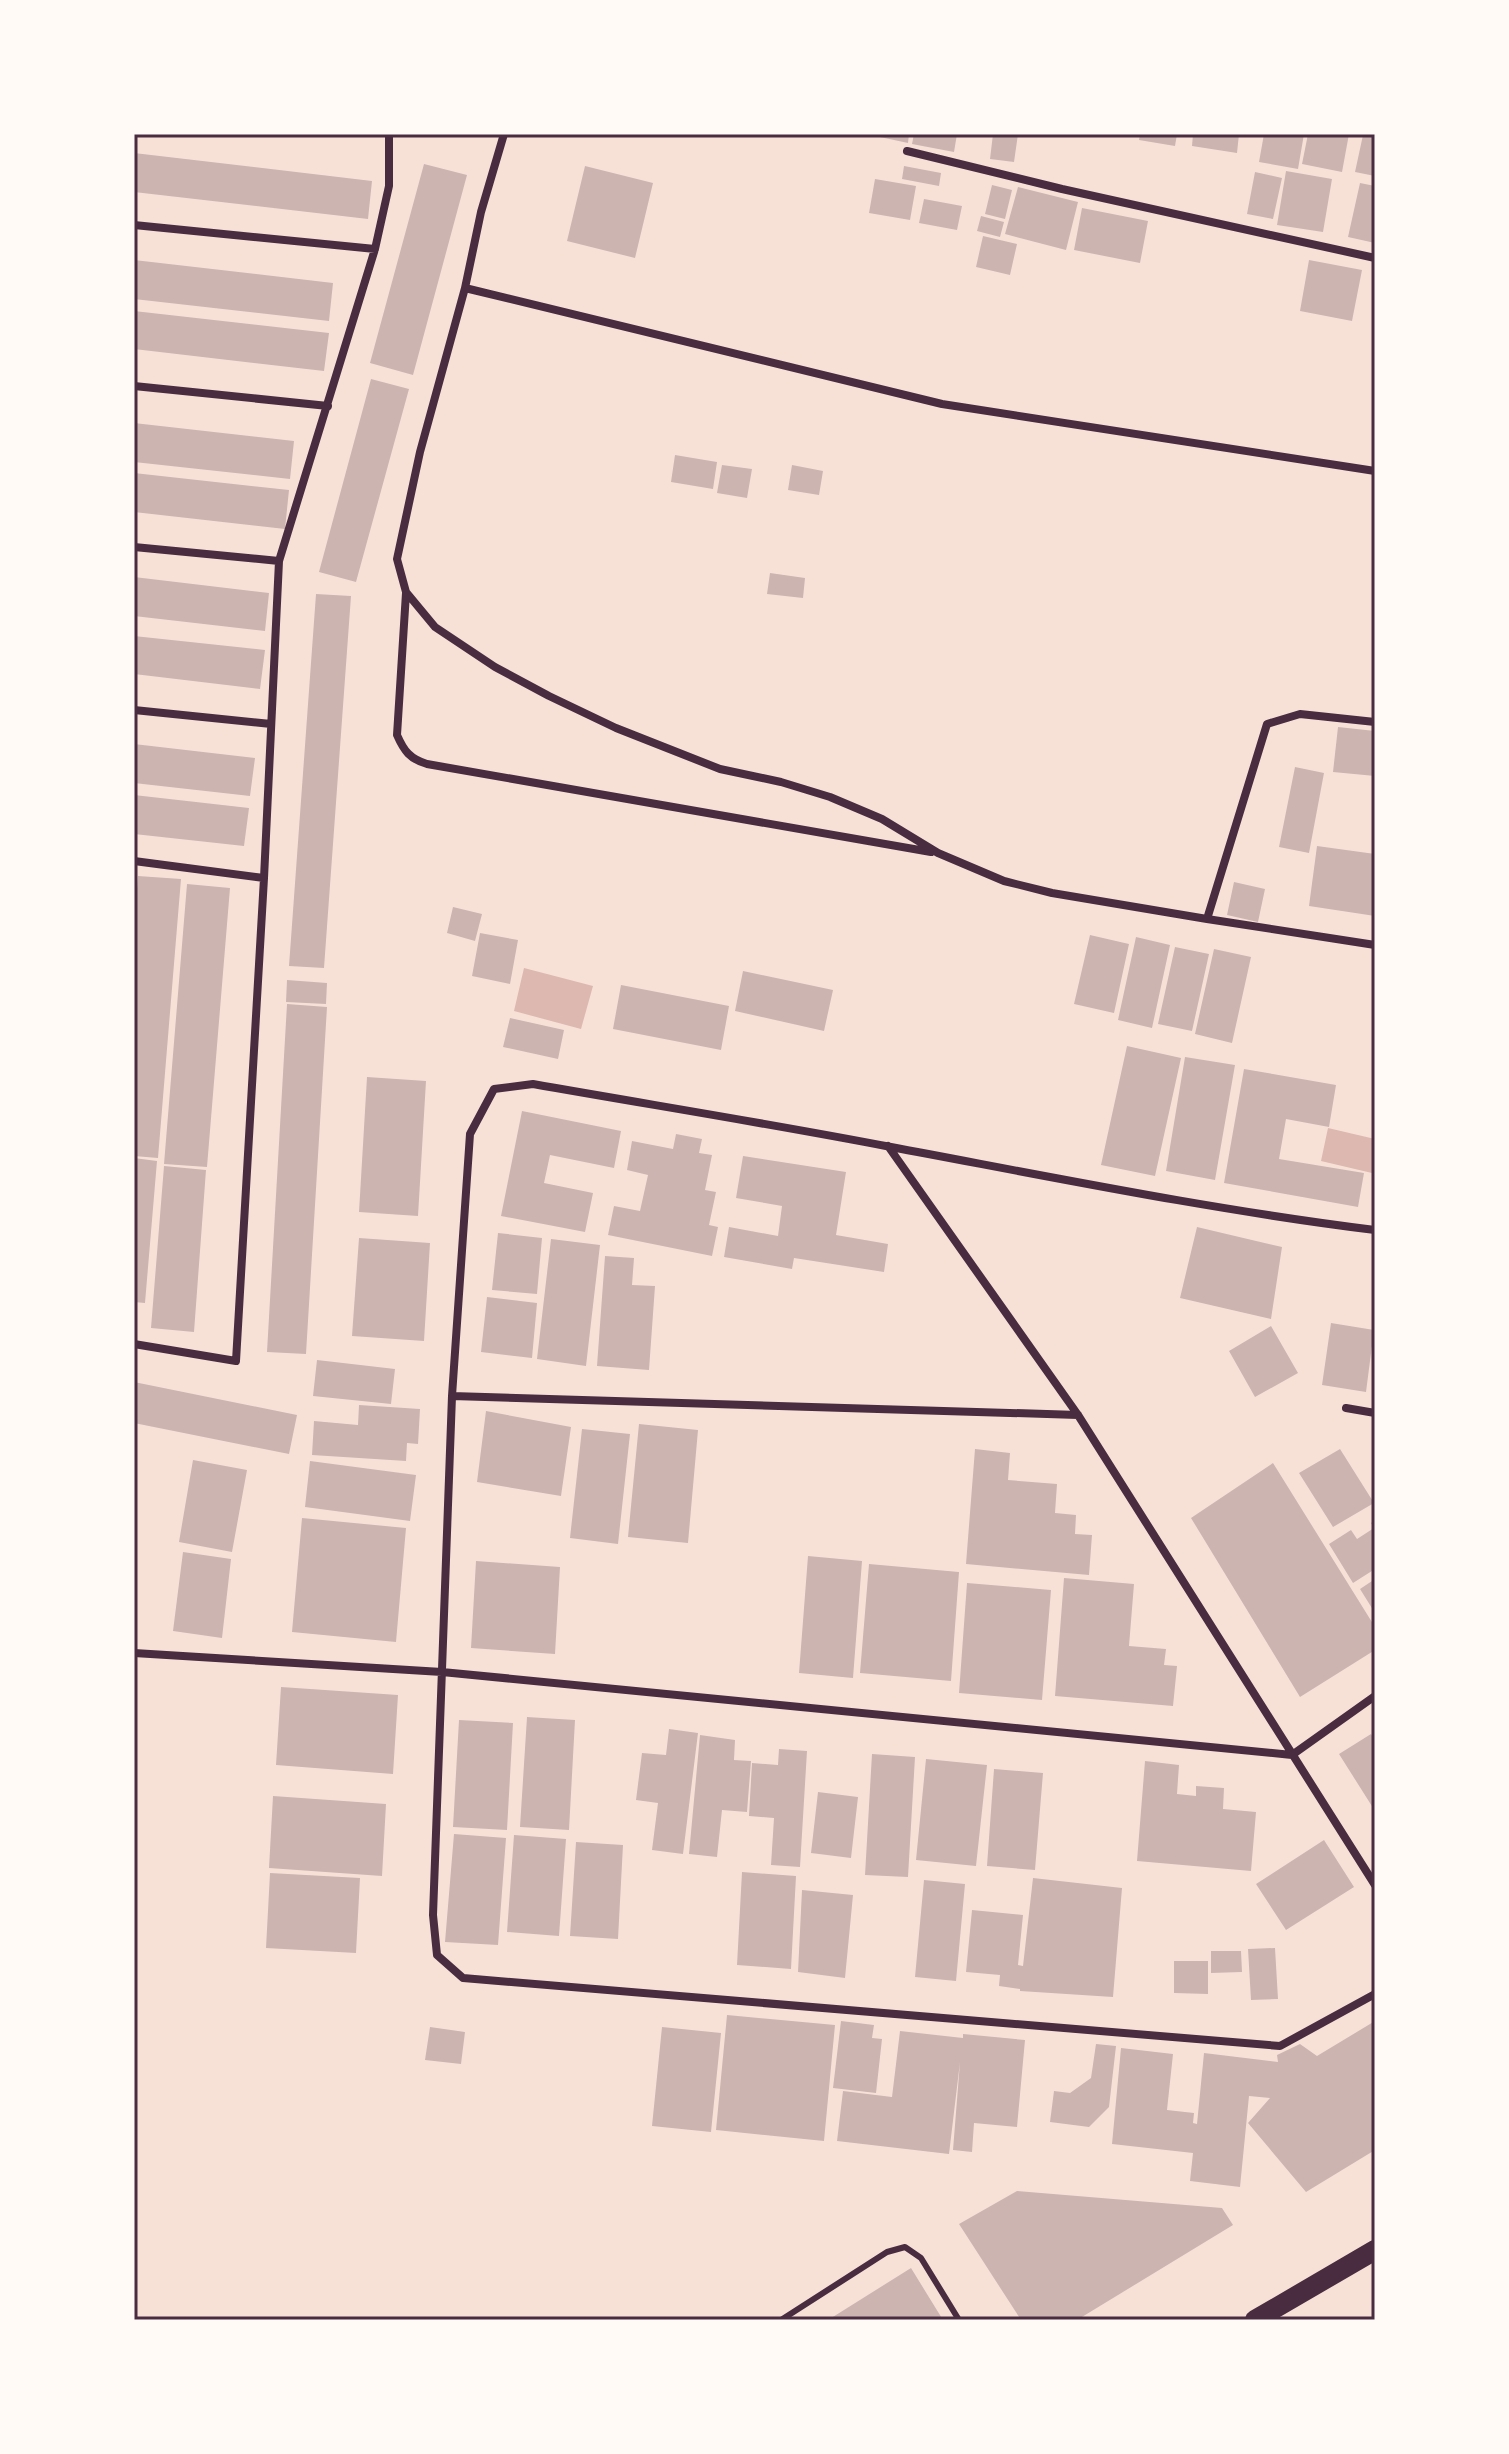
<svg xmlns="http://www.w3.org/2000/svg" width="1509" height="2454" font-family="Karla,sans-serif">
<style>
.water{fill:#dcb8b0}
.building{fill:#ccb4b1}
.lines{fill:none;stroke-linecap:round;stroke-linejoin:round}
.service{stroke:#4a2c40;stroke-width:6}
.minor{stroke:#4a2c40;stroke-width:8}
.primary{stroke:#4a2c40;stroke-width:20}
.neatline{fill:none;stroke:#4a2c40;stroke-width:3}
</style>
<rect width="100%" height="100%" fill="#f7e1d7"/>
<path class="water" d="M 524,968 L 593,986 L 581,1029 L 514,1011 Z
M 1328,1128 L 1375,1139 L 1375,1159 L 1372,1173 L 1321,1161 Z"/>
<path class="building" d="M 866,134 L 909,134 L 908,143 Z
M 914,134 L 957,134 L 954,152 L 912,144 Z
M 993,134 L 1018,134 L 1014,162 L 990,159 Z
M 1140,134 L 1177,134 L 1175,146 L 1139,140 Z
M 1193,134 L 1239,134 L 1237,153 L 1192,146 Z
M 1264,134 L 1304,134 L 1298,169 L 1259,162 Z
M 1308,134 L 1349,134 L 1342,172 L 1302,164 Z
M 1363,135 L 1375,137 L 1375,176 L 1355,172 Z
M 134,153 L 372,181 L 368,219 L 134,192 Z
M 424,164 L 467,175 L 413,375 L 370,363 Z
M 585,166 L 653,183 L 635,258 L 567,241 Z
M 904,166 L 941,173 L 939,186 L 902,179 Z
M 1286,171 L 1332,179 L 1323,232 L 1277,225 Z
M 1255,172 L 1282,178 L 1273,219 L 1247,214 Z
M 875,179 L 916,186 L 910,220 L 869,213 Z
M 1360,183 L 1375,186 L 1375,243 L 1348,237 Z
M 992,185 L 1012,190 L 1005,219 L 985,214 Z
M 1018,187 L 1078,202 L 1066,250 L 1005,234 Z
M 924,199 L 962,206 L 957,230 L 919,223 Z
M 1082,208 L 1148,221 L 1140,263 L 1074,250 Z
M 981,216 L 1004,222 L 1000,237 L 977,231 Z
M 983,236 L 1017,244 L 1010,275 L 976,267 Z
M 134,260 L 333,283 L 329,321 L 134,299 Z
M 1309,260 L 1362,270 L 1352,321 L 1300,311 Z
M 134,311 L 329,333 L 324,371 L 134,349 Z
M 371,379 L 409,389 L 356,582 L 319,572 Z
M 134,423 L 294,441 L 290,479 L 134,462 Z
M 675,455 L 717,462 L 713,489 L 671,482 Z
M 722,465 L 752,469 L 747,498 L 717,493 Z
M 792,465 L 823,471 L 819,495 L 788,490 Z
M 134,473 L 289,490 L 285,529 L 134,512 Z
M 770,573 L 805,578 L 803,598 L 767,594 Z
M 134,577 L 269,593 L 265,631 L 134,616 Z
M 316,594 L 351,596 L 324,968 L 289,966 Z
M 134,636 L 265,650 L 260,689 L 134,674 Z
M 1338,727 L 1375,731 L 1375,776 L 1333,772 Z
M 134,744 L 255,758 L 250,796 L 134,783 Z
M 1295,767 L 1324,773 L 1309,853 L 1279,847 Z
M 134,795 L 249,808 L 244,846 L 134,834 Z
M 1317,846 L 1375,854 L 1375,916 L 1309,906 Z
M 138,876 L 181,879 L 158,1158 L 134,1156 L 134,927 Z
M 1234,882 L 1265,889 L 1258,922 L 1227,915 Z
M 187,884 L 230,888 L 207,1167 L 164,1164 Z
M 453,907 L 482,914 L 475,941 L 447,933 Z
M 480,933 L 518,940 L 510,984 L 472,976 Z
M 1090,935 L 1129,944 L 1114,1013 L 1074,1004 Z
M 1136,937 L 1170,945 L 1152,1028 L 1118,1020 Z
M 1175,947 L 1209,954 L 1192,1031 L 1158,1024 Z
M 1214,949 L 1251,957 L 1232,1043 L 1195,1034 Z
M 743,971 L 833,990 L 824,1031 L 735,1011 Z
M 287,980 L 327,983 L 326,1004 L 286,1002 Z
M 621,985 L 729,1006 L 721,1050 L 613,1029 Z
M 287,1004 L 327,1007 L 306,1354 L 267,1352 Z
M 510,1018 L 564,1030 L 558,1059 L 503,1047 Z
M 1127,1046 L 1181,1058 L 1155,1176 L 1101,1165 Z
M 1185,1057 L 1235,1065 L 1215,1180 L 1166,1171 Z
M 1244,1069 L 1336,1085 L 1329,1127 L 1286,1119 L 1279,1159 L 1364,1173 L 1358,1207 L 1224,1183 Z
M 367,1077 L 426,1081 L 418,1216 L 359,1212 Z
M 522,1111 L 621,1131 L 614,1168 L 550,1155 L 544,1183 L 593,1193 L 585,1232 L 501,1216 Z
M 676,1134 L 702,1139 L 699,1153 L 712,1155 L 705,1190 L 716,1192 L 709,1225 L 718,1227 L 712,1256 L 608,1235 L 614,1206 L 640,1211 L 648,1175 L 627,1170 L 632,1141 L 673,1149 Z
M 743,1156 L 846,1172 L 836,1235 L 888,1244 L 884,1272 L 794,1258 L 792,1269 L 724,1257 L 729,1227 L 778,1236 L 782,1206 L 736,1198 Z
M 134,1158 L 157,1161 L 145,1303 L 134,1302 Z
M 164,1166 L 206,1170 L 194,1332 L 151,1328 Z
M 1197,1227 L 1282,1247 L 1271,1319 L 1180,1298 Z
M 498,1233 L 542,1238 L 537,1294 L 492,1290 Z
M 359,1238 L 430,1243 L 424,1341 L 352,1336 Z
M 551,1239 L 600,1245 L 586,1366 L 537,1359 Z
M 605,1256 L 634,1258 L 632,1285 L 655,1286 L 649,1370 L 597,1366 Z
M 487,1297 L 537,1303 L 532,1358 L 481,1352 Z
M 1331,1323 L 1374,1330 L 1366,1392 L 1322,1385 Z
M 1271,1326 L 1298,1373 L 1255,1397 L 1229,1351 Z
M 317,1360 L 395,1369 L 391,1404 L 313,1396 Z
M 134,1382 L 297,1415 L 289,1454 L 134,1423 Z
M 359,1405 L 420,1409 L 418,1444 L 407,1443 L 406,1461 L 312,1455 L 314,1421 L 358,1425 Z
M 486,1411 L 571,1427 L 561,1496 L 477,1482 Z
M 639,1424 L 698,1430 L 688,1543 L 628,1537 Z
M 582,1429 L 630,1434 L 618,1544 L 570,1538 Z
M 975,1449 L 1010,1453 L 1008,1480 L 1057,1484 L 1055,1513 L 1076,1515 L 1075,1534 L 1092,1535 L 1089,1575 L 966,1564 Z
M 1340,1449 L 1374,1503 L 1333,1527 L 1299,1473 Z
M 193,1460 L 247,1470 L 232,1552 L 179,1542 Z
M 310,1461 L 416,1475 L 410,1521 L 305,1507 Z
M 1273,1463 L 1375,1627 L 1375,1650 L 1300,1697 L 1191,1518 Z
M 302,1518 L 406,1528 L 396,1642 L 292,1632 Z
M 1375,1520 L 1375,1569 L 1353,1583 L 1329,1544 L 1351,1530 L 1357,1539 L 1374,1528 L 1371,1523 Z
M 183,1552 L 231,1559 L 222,1638 L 173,1631 Z
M 808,1556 L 862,1561 L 853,1678 L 799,1673 Z
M 476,1561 L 560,1567 L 555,1654 L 471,1648 Z
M 869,1564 L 959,1572 L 951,1681 L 860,1673 Z
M 1064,1578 L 1134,1584 L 1129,1646 L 1166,1649 L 1164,1665 L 1177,1666 L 1173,1706 L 1055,1696 Z
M 1375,1579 L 1375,1613 L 1360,1589 Z
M 967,1583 L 1051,1590 L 1042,1700 L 959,1693 Z
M 281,1687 L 398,1695 L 393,1774 L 276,1765 Z
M 527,1717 L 575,1720 L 569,1830 L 520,1827 Z
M 459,1720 L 513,1723 L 507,1830 L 453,1827 Z
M 669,1729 L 698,1733 L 683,1854 L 652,1850 L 658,1803 L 636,1800 L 642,1753 L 666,1755 Z
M 1371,1734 L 1375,1741 L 1375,1811 L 1339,1754 Z
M 700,1735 L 735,1740 L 734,1760 L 751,1761 L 747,1812 L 722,1810 L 717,1857 L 689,1854 Z
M 779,1749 L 807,1751 L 800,1867 L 771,1865 L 774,1818 L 749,1816 L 752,1763 L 778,1765 Z
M 872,1754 L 915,1757 L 908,1877 L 865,1875 Z
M 926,1759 L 987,1765 L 976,1866 L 916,1860 Z
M 1145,1761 L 1179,1765 L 1177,1794 L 1196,1796 L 1196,1786 L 1224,1788 L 1223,1809 L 1256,1812 L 1251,1871 L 1137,1861 Z
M 994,1769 L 1043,1773 L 1035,1870 L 987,1866 Z
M 818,1792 L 858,1797 L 851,1858 L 811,1853 Z
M 273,1796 L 386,1804 L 382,1876 L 269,1868 Z
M 454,1834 L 506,1838 L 498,1945 L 445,1942 Z
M 514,1835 L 566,1839 L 559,1936 L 507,1932 Z
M 1324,1840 L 1354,1887 L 1286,1930 L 1256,1884 Z
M 576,1842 L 623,1845 L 618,1939 L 570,1936 Z
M 742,1872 L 796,1876 L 791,1969 L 737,1965 Z
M 270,1873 L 360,1878 L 356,1953 L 266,1948 Z
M 1033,1878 L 1122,1888 L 1113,1997 L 1020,1991 L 1020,1989 L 999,1986 L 1000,1975 L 966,1972 L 972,1910 L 1023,1915 L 1018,1965 L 1023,1966 Z
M 924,1880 L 965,1884 L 956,1981 L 915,1977 Z
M 802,1890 L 853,1895 L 845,1978 L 798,1972 Z
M 1275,1948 L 1278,1999 L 1251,2000 L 1248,1949 Z
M 1211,1951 L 1241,1951 L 1242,1972 L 1211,1973 Z
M 1174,1961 L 1208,1961 L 1208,1994 L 1174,1993 Z
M 727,2015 L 835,2025 L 824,2141 L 716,2130 Z
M 841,2021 L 874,2025 L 872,2038 L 882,2039 L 876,2093 L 833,2088 Z
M 1375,2021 L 1375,2150 L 1306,2192 L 1248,2123 L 1270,2098 L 1249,2096 L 1240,2187 L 1190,2181 L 1193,2153 L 1112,2144 L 1121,2048 L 1173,2054 L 1167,2110 L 1194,2113 L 1193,2123 L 1197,2124 L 1204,2053 L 1278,2062 L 1277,2055 L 1300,2044 L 1317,2056 Z
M 430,2027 L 465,2032 L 461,2064 L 425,2060 Z
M 662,2027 L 721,2033 L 711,2132 L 652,2126 Z
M 900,2031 L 963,2038 L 963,2034 L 1025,2040 L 1017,2127 L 974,2123 L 972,2152 L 953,2150 L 960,2062 L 949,2154 L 837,2141 L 843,2091 L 892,2097 Z
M 1096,2044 L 1116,2046 L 1109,2107 L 1089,2127 L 1050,2122 L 1054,2091 L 1070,2093 L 1091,2078 Z
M 1017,2191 L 1222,2208 L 1233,2225 L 1077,2320 L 1021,2320 L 959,2224 Z
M 911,2268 L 943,2320 L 828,2320 Z"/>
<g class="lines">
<path class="service" d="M 781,2320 L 887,2252 L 905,2247 L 921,2258 L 959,2320"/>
<path class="minor" d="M 504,134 L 481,212 L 465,288 L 942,404 L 1375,471
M 907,151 L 1062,189 L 1375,258
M 134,225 L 375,249
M 465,288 L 420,452 L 397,559 L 406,592 L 435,627 L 495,667 L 549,696 L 616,728 L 720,769 L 781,782 L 830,797 L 882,819 L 938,853 L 1004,881 L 1052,893 L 1207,919
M 134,386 L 328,406
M 134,547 L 279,561
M 406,593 L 397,735 C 404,751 410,759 427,764 L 931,852
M 134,710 L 271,724
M 1375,722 L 1300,714 L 1267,724 L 1207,919 L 1375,945
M 134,861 L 264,878
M 888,1146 L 1078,1415 L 1375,1885
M 1375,1230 C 1213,1210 1052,1177 891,1147 C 772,1124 652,1105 533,1084 L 494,1089 L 470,1134 L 452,1396 L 433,1915 L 437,1955 L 463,1978 L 1280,2046 L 1375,1994
M 134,1344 L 236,1361 L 264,878 L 279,561 L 375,249 L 389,186 L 389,134
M 452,1396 L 1078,1415
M 1346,1408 L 1375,1413
M 134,1653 L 442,1672 L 1292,1755 L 1375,1696"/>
<path class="primary" d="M 1255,2320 L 1375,2250"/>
</g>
<rect width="1509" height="2454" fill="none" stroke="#fffaf5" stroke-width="272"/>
<rect x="136" y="136" width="1237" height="2182" class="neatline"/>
</svg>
